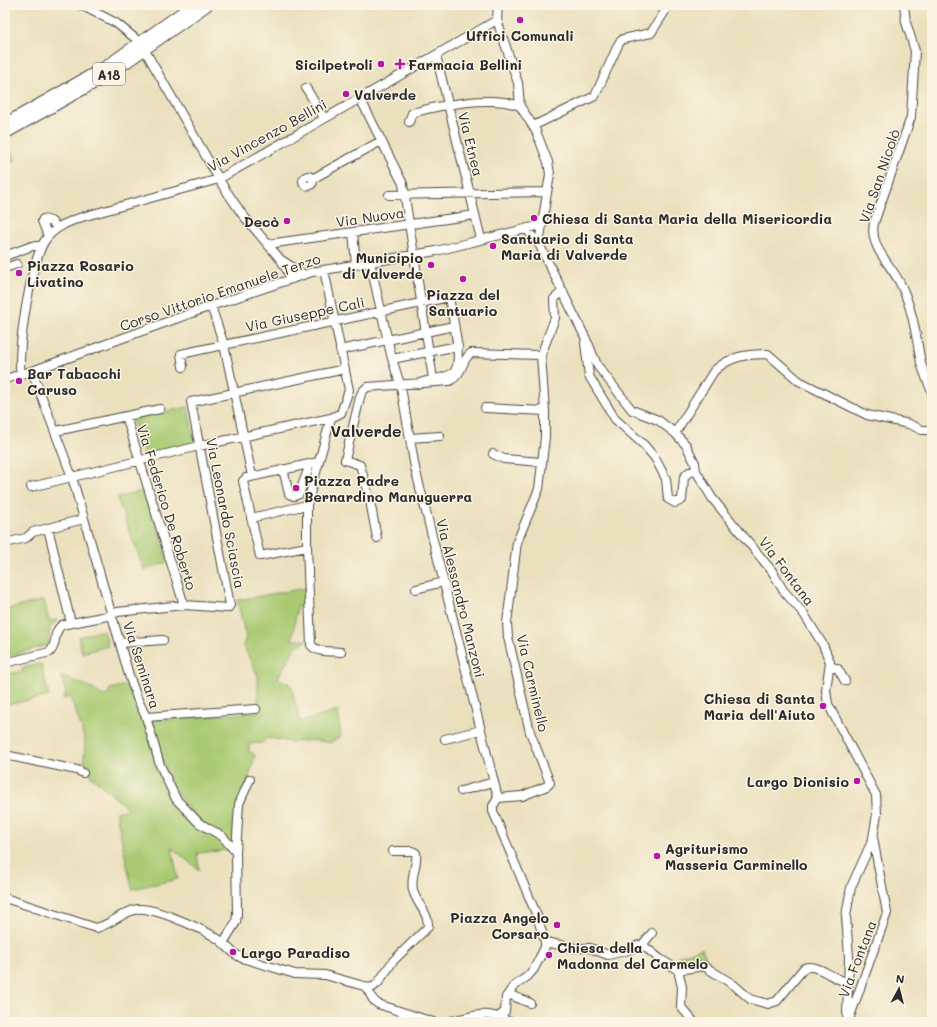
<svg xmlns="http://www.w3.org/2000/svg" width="937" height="1027" font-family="Mali,sans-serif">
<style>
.green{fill:#a9ca72;stroke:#6a7a4e}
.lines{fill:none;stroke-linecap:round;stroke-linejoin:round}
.minor-casing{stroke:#484641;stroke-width:10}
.highway-casing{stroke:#484641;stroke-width:13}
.minor{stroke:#fff;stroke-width:8}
.highway{stroke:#fff;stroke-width:11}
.poi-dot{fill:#b5179e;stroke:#fcf5e5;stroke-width:1.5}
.labels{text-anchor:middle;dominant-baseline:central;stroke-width:3;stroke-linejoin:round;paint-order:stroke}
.shield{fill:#fcf5e5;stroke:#6a6863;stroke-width:1}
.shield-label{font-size:13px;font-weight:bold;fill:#2b2b2b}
.poi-label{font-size:14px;font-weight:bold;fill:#2b2b2b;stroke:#fcf5e5;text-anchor:start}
.street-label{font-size:14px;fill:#2b2b2b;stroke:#fcf5e5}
.quarter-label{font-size:16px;font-weight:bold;fill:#2b2b2b;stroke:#fcf5e5}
</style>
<rect width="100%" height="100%" fill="#fcf5e5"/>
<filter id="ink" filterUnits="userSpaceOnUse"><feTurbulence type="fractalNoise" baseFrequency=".025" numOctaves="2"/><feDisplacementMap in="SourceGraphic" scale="8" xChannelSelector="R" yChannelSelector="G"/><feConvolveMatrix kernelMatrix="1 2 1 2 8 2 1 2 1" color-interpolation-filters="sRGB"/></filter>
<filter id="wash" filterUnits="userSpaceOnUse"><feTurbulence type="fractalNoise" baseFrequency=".012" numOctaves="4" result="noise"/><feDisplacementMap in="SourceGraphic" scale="16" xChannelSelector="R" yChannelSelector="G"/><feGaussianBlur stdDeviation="0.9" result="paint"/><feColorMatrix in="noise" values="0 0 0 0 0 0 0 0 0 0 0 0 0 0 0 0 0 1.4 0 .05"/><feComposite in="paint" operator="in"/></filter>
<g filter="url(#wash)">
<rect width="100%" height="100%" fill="#ebe0be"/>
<path class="green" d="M 6,141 L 15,160 L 5,164 L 5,142 Z
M 188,407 L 195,443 L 144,455 L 132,418 Z
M 146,490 L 168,562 L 144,570 L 117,498 Z
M 306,588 L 307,606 L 297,607 L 292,640 L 308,640 L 295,647 L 278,678 L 291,685 L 300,722 L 338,711 L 341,736 L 330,743 C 312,739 309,741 292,742 C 284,742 276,738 267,738 L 262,743 L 249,744 L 249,751 L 255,755 L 249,777 L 234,847 L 197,819 L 173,788 L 148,721 L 258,712 L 258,676 L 243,645 L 246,638 L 237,600 Z
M 44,600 L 49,621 L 59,620 L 50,627 L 48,645 L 5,657 L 5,610 Z
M 104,630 L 108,646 L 82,653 L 78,637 Z
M 41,664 L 49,696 L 5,705 L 5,675 L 23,671 L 22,668 Z
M 61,676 L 88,686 L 103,696 L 108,695 L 110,689 L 130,684 L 143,716 L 140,717 L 141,719 L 144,718 L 157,761 L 155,764 L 156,768 L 159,768 L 169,792 L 221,838 L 231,850 L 197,853 L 199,870 L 172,848 L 178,879 L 132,889 L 116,812 L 128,809 L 91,776 L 84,761 L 85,744 L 81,726 L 70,697 L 63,699 L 66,693 Z
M 702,948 L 706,959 L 683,968 L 678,956 Z"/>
</g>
<g filter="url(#ink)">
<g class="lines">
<g class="minor-casing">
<path id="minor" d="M 81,5 L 116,23 L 136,39
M 498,5 L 497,20 L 518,83 L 520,106 L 536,131 L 548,162 L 550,174 L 539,244
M 904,5 L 906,22 L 915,51 L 911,117 L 874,223 C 869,247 890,263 900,283 C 913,309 916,336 921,363 C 924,373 928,382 932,392
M 147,54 L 223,186 L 242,214 L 281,260 L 292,279
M 436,55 L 481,239
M 306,88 L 324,118
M 360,98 L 403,184 L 433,379
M 409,122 L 412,113 C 440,105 492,95 520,106
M 533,126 L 595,96 L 619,43 L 623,39 L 651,33 L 669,5
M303 181a5 5 0 1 1 10 0a5 5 0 1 1-10 0Z
M 312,179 L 381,141
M 389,195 L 547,192
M 527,228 L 531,235 L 539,244 L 586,339 L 585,343 L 589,376 L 615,419 L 644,445 L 655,458 L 666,479 L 668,499 L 675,503 L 682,500 L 684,477 L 689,472 L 696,471 L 712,498 L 772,571 L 783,590 L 804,614 L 823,645 L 830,662 L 826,690 L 828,704 L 876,795 L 877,814 L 873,838 L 887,913 L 848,1022
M 353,232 L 356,264
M 48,236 L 42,221 L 43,219 L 51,221 L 58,228
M 268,244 L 475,215
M 5,256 L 32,246 L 41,246
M 283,261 L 303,274
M 370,262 L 392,359 L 401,387 L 415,468 L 498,798
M 5,268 L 17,264
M 211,306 L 224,345 L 252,476
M 588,343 L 597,365 L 632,410 L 658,420 L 675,433 L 686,445 L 695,463 L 696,471
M 340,350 L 454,326
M 392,359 L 458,346
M 183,367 L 181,354 L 449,297 C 451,312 465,363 453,373 C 446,378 427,380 417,384
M 32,371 L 72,477 L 129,675 L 137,698 L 146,717 L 160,765 L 176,799 L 199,823 L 222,836 L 236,852 L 237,915 L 236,922 L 223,943
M 21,374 C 16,352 32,256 46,239 C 55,227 68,222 82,217 L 219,179 L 497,20
M 5,379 L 32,371 L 211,306 L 312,272 L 436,251 L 541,225
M 485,408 L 545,411
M 126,416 L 184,605
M 331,418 L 307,505 L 307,547 L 311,645 C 317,653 332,651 341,652
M 56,431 L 160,409
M 675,433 L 714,371 C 730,356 747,354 768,354 L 799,381 L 867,415 L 909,424 L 922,430 L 932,430
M 410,438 L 440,436
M 493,454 L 504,459 L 541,462
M 283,469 L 289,494 L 294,496 L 299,494 L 308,470 L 309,464
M 31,487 L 199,446 L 331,418 L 341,413 L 349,390 L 324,270
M 251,518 L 307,505
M 48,528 L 71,623
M 377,538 L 370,501 L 360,465 L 345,460 L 360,397 L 362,392 L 367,387 L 450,381 C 464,373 461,360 471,353 L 541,355
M 5,543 L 26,538 L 33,532 L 84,519
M 307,547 L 260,556 L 243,481 L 246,478 L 318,462
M 416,589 L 443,582
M 120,643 L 163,640
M 5,663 L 50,652 C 58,644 52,632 62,625 L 112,615 L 117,612 L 184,605 L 228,608 L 230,605 L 191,402 L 345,369
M 830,666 L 838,669 L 845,681
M 146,717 L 256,709
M 445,739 L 481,730
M 5,755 L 77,770 L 83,773
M 461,791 L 494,782
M 236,852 L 239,804 L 250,779
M 5,898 L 96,928 C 111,925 123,911 138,909 C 154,907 205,930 218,939 C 227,945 232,954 242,958 L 295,974 L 325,975 L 364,986 C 371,990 369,999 378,1004 L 433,1022
M 545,942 L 575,948 L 590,948 L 608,955 L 629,950 L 638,945 L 645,947 L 660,959 L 678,970 L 682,987 L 681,1007 L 694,1022
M 642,945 L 652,933
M 678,970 L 704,966 L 734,985 L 750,999 L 768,1004 L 777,1001 L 804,968 C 819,963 833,980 847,982
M 367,988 L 373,987 L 378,983 L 393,961 L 428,927 C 429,912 416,904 413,890 C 410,877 418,863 416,853 L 412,851 L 393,851
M 508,994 L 530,1003
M 499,1016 L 505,1012 L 506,997 L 513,987 L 528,976 L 534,969 L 545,947 L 545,942 L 537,916 L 493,811 L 493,806 L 498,798 L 522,796 L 547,786 L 550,783 L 530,732 L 508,637 L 507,623 L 517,542 L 539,489 L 545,437 L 545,411 L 541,355 L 555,318 L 554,299 L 563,291
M 847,1016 L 849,957 L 846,916 L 851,887 L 873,839
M 448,1022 C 474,1016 485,1009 510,1022"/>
</g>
<g class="highway-casing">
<path id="highway" d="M 5,124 L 104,68 L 193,5
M 5,133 L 108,75 L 207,5"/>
</g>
<use href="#minor" class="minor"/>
<use href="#highway" class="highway"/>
</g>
</g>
<g class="poi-dot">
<circle cx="520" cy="20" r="4"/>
<circle cx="381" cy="64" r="4"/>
<path d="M398 58h4v4h4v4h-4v4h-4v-4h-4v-4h4z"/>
<circle cx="346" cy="94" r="4"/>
<circle cx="534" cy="218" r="4"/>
<circle cx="287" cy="221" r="4"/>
<circle cx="493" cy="246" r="4"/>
<circle cx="431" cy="265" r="4"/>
<circle cx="19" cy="273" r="4"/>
<circle cx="463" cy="279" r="4"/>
<circle cx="19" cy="381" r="4"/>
<circle cx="296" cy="488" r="4"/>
<circle cx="823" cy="706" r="4"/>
<circle cx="857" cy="781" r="4"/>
<circle cx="657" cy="856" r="4"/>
<circle cx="557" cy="925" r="4"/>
<circle cx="233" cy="952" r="4"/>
<circle cx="549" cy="955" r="4"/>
</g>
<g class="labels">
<rect class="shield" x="93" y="63" width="32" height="22" rx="3"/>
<g class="shield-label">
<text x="109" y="74">A18</text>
</g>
<g class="poi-label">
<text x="520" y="35" text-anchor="middle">Uffici Comunali</text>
<text x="373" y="64" text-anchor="end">Sicilpetroli</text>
<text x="408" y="64">Farmacia Bellini</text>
<text x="354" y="94">Valverde</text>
<text x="542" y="218">Chiesa di Santa Maria della Misericordia</text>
<text x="279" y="221" text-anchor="end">Decò</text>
<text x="501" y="238">Santuario di Santa<tspan x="501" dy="16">Maria di Valverde</tspan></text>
<text x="423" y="257" text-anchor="end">Municipio<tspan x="423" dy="16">di Valverde</tspan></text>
<text x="27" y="265">Piazza Rosario<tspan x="27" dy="16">Livatino</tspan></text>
<text x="463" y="294" text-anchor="middle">Piazza del<tspan x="463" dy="16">Santuario</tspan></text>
<text x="27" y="373">Bar Tabacchi<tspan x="27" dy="16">Caruso</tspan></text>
<text x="304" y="480">Piazza Padre<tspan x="304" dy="16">Bernardino Manuguerra</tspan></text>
<text x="815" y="698" text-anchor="end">Chiesa di Santa<tspan x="815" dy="16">Maria dell'Aiuto</tspan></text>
<text x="849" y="781" text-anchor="end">Largo Dionisio</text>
<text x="665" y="848">Agriturismo<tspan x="665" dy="16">Masseria Carminello</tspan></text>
<text x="549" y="917" text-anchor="end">Piazza Angelo<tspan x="549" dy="16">Corsaro</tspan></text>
<text x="557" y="947">Chiesa della<tspan x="557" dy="16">Madonna del Carmelo</tspan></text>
<text x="241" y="952">Largo Paradiso</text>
</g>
<g class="street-label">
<text transform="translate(267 135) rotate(-29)">Via Vincenzo Bellini</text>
<text transform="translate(471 144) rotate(76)">Via Etnea</text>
<text transform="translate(879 176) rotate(-71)">Via San Nicolò</text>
<text transform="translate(370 217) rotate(-8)">Via Nuova</text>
<text transform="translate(220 292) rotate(-19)">Corso Vittorio Emanuele Terzo</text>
<text transform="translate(305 314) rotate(-12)">Via Giuseppe Calì</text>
<text transform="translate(167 507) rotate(73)">Via Federico De Roberto</text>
<text transform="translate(226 513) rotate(79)">Via Leonardo Sciascia</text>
<text transform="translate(787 571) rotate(53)">Via Fontana</text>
<text transform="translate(461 598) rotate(76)">Via Alessandro Manzoni</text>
<text transform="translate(142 665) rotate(72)">Via Seminara</text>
<text transform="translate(533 683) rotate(77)">Via Carminello</text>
<text transform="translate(857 959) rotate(-69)">Via Fontana</text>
</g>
<g class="quarter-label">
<text x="366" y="430">Valverde</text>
</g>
</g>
<rect width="937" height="1027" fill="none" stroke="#fcf5e5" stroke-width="20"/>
<g transform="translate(899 989) rotate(7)" stroke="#fcf5e5" stroke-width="3" paint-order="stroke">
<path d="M0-3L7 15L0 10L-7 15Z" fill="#2b2b2b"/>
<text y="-6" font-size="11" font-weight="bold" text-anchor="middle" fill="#2b2b2b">N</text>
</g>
</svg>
